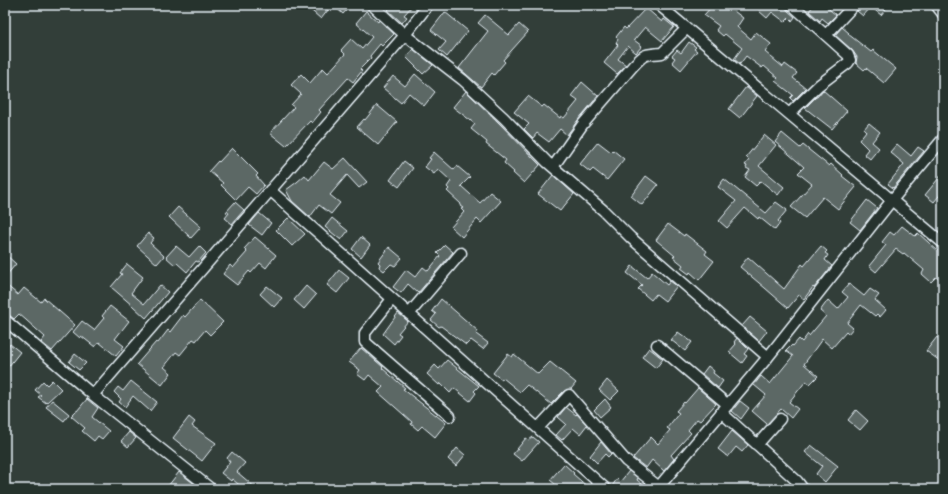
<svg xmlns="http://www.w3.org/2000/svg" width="948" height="494" font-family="Sriracha,sans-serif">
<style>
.building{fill:#5c6865;stroke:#e8f1f8}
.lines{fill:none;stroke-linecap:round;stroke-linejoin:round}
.minor-casing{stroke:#e8f1f8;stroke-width:13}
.minor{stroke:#26332d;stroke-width:10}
</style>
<rect width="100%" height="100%" fill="#323e39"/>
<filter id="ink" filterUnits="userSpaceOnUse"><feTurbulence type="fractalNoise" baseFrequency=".025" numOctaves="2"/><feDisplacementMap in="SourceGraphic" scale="8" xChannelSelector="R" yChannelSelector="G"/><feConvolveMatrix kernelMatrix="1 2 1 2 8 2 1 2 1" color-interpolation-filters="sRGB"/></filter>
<g filter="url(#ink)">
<path class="building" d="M 305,5 L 332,5 L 321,19 Z
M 333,5 L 351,5 L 343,14 Z
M 392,5 L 413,5 L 404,15 L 407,17 L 402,23 L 388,10 Z
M 713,5 L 733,5 L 730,8 L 743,18 L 737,27 L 751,39 L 756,32 L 771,44 L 765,52 L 783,67 L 785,64 L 797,73 L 793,78 L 806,88 L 793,101 L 790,98 L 793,95 L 775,81 L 778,78 L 764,66 L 762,68 L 746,56 L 740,64 L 734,59 L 742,48 L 725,34 L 723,36 L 716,30 L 719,26 L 704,15 Z
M 763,5 L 777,5 L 782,9 L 786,5 L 787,10 L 795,17 L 792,21 L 789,18 L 785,22 L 772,12 L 767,18 L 759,11 Z
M 814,5 L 824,5 L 836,15 L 828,23 L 822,18 L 820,21 L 809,11 Z
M 860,5 L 889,5 L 881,15 L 871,7 L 863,16 L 857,11 Z
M 646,8 L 662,22 L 664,19 L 674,27 L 662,41 L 645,27 L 634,40 L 642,46 L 636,53 L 628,46 L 618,59 L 626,65 L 617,74 L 604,63 L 618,45 L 616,43 L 618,39 L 616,37 L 624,27 L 626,29 Z
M 366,11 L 378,22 L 379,20 L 394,34 L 382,46 L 380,44 L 370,56 L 371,58 L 360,69 L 362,71 L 353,82 L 348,78 L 319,110 L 321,112 L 312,123 L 310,121 L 286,146 L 270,133 L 294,107 L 291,105 L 301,94 L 291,85 L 301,74 L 310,83 L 323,68 L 328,73 L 345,54 L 341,50 L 351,39 L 362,49 L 372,37 L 356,23 Z
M 445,12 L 468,31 L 447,57 L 439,50 L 446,42 L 431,30 Z
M 485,15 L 509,35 L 519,24 L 528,32 L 503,60 L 505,62 L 494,75 L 492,73 L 481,87 L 459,68 L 488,31 L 478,23 Z
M 842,27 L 849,33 L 848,34 L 871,52 L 873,50 L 896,69 L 884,83 L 866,68 L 864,70 L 856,63 L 857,57 L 852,50 L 835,35 Z
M 689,42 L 696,47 L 694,49 L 697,51 L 681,70 L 672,62 L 675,58 L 672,56 L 677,50 L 681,53 Z
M 413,49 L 433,65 L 423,74 L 406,57 Z
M 415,74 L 435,92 L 424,106 L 409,93 L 401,103 L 383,88 L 393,76 L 405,86 Z
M 582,82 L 598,96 L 578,120 L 567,135 L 560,129 L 549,142 L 537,133 L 533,138 L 524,129 L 529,124 L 514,112 L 528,96 L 542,107 L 544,105 L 560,118 L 561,116 L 564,118 L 578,101 L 571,96 Z
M 746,87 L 757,96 L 740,118 L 729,109 Z
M 823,90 L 847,111 L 832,129 L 805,108 L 816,97 L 817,97 Z
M 466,91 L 499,123 L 540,165 L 524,183 L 513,173 L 514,172 L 504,163 L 506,160 L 486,144 L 487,142 L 471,129 L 475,124 L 453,107 Z
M 377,105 L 397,122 L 378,145 L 357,127 L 364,119 L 365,120 Z
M 869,123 L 880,132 L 872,142 L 879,148 L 870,159 L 864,154 L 868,149 L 859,140 L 866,131 L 864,129 Z
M 782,133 L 800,148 L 803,145 L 829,166 L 831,164 L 843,175 L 842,176 L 856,187 L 838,209 L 823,197 L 805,218 L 791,207 L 812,184 L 798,173 L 804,167 L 775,142 Z
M 764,135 L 776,145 L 759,166 L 784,187 L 778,195 L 761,181 L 756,186 L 745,177 L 750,170 L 746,168 L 747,166 L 745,165 L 749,160 L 746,157 Z
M 598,142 L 611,152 L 613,150 L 624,159 L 607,180 L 593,169 L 590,172 L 580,164 Z
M 897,144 L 911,156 L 918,147 L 924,151 L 893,188 L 888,184 L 904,164 L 890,152 Z
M 232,148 L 258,174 L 256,176 L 264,185 L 256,194 L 248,187 L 236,200 L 221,185 L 223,183 L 209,171 L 218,161 L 219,162 Z
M 434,152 L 454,170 L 457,166 L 470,177 L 461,186 L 480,203 L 490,192 L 501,201 L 481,223 L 477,219 L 462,237 L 451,227 L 464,212 L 461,209 L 463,208 L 460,206 L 461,204 L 447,191 L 449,189 L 447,187 L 451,181 L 438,169 L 434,174 L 425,167 L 431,159 L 429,158 Z
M 345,158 L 367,182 L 359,188 L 347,175 L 330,195 L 340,203 L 331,214 L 319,205 L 310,217 L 292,201 L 286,190 L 297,182 L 305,175 L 309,180 L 324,162 L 333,169 Z
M 404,161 L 413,168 L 399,187 L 390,180 Z
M 943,173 L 943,191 L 934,202 L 925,195 Z
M 553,175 L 574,194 L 560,211 L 538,194 Z
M 646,176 L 658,185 L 642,205 L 631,196 Z
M 724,179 L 766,213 L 776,202 L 787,210 L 778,221 L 780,223 L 775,230 L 759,217 L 758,219 L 745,208 L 727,228 L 719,221 L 736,201 L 718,187 Z
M 867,200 L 877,208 L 860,230 L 850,222 Z
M 235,202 L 244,210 L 232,224 L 225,218 L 229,213 L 226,212 Z
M 178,207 L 201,227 L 191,238 L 169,217 Z
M 259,213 L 271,223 L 262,235 L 249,225 Z
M 288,218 L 305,234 L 292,246 L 276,230 Z
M 332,218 L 348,231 L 341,240 L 325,227 Z
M 668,224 L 684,236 L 685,234 L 698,244 L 707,251 L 705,254 L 714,261 L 699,280 L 690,272 L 689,274 L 681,268 L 683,265 L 673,257 L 675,256 L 656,240 Z
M 902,226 L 915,236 L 918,233 L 938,251 L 943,254 L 943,283 L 936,277 L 931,282 L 922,274 L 924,270 L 904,253 L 903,254 L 896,249 L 876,272 L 869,266 L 886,245 L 882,242 L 890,232 L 894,235 Z
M 148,233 L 154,238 L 150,243 L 164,256 L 157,264 L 137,246 Z
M 255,237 L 276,255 L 266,268 L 260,263 L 251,273 L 249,271 L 237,285 L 223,274 L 230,265 L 233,268 L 247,252 L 244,249 Z
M 361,237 L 370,245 L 361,257 L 352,249 Z
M 445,245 L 453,252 L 418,293 L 408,284 L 401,293 L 393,287 L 406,270 L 415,277 L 423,267 L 428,271 L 440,256 L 437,253 Z
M 176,246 L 189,257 L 199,246 L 206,253 L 198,262 L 196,261 L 187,272 L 177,263 L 175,265 L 166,257 Z
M 821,246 L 827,251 L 825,253 L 828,255 L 825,260 L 832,266 L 814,288 L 813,287 L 804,299 L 799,295 L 788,308 L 765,288 L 740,267 L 748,257 L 784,289 L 802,264 L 804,266 Z
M 389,247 L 402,258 L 395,266 L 391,264 L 384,271 L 379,267 L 380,264 L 378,262 Z
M 5,254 L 16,264 L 5,277 Z
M 127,264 L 143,277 L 131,293 L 144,304 L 160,285 L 168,292 L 146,318 L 133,306 L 111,287 L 122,274 L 120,273 Z
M 632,266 L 647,278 L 652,272 L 667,285 L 670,281 L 677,286 L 665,301 L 656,294 L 651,300 L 638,289 L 642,285 L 627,273 Z
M 339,270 L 349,278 L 337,293 L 327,285 Z
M 5,284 L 18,295 L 24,288 L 41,302 L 44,298 L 75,325 L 52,351 L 41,342 L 45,337 L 26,320 L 19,314 L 14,319 L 9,315 L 5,314 Z
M 849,284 L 864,296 L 870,289 L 879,295 L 875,300 L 886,310 L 880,317 L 877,314 L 875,316 L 861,305 L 847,323 L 853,328 L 848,334 L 846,332 L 832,348 L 822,339 L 804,364 L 818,376 L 810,384 L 806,381 L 789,402 L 798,409 L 791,418 L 781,409 L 767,424 L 752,411 L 766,395 L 754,385 L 761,376 L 770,384 L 793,356 L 786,351 L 792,345 L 793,346 L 799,339 L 802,342 L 808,334 L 809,336 L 826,316 L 820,311 L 828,300 L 838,309 L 848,297 L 842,292 Z
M 267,286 L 282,298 L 274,307 L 260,294 Z
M 306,286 L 316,295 L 304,309 L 294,300 Z
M 441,299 L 478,331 L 476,334 L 488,343 L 483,349 L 471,340 L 466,345 L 441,326 L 439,327 L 431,320 L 436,314 L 432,311 Z
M 200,300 L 223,322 L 210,335 L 205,330 L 196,341 L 193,339 L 180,355 L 176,352 L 164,367 L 171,373 L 162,385 L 137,364 L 156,342 L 158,343 L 168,330 L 170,332 L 183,315 L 185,317 Z
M 110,306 L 129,321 L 115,339 L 124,346 L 116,356 L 99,342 L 95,347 L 81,336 L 80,338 L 73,332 L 82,321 L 94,330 L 104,318 L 102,316 Z
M 398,313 L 408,321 L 398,333 L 401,335 L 394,344 L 383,334 Z
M 750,317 L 767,331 L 759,341 L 742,326 Z
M 678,332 L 692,342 L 685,351 L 671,340 Z
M 937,337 L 943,342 L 943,363 L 926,351 Z
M 737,338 L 748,349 L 744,354 L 747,356 L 742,363 L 729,352 L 736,344 L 734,342 Z
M 10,344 L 20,352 L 5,371 L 5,350 Z
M 361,348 L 383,367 L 382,368 L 405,388 L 403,389 L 446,423 L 435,437 L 422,426 L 418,430 L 411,424 L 412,422 L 378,392 L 383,387 L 369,375 L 365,380 L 357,374 L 360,370 L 349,362 Z
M 649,348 L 663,359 L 656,368 L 642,357 Z
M 75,354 L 86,363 L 79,370 L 69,362 Z
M 508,354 L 512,357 L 514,354 L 538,374 L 550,362 L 576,383 L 571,389 L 564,391 L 551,404 L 527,385 L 520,392 L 503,378 L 502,380 L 493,373 Z
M 447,360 L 479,386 L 474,391 L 476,393 L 470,401 L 454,388 L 450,393 L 440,383 L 439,385 L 427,374 L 435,365 L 439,369 Z
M 708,366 L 714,371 L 713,373 L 723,381 L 718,388 L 702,374 Z
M 52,380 L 61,389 L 46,403 L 38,397 L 41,395 L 35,390 L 43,381 L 47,385 Z
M 607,380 L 619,391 L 610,400 L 599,390 Z
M 131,381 L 157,402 L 150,411 L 133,396 L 125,407 L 119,402 L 121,399 L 114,392 L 118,387 L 123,391 Z
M 698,388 L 716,404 L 700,421 L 697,419 L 688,430 L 691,433 L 671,455 L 674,459 L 664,471 L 652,460 L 646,468 L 633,458 L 651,437 L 658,444 L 670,430 L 667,428 L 679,413 L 676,411 L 684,402 L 685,403 Z
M 87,399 L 98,408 L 92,417 L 109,431 L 102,439 L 98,436 L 94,441 L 82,431 L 85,428 L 71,416 L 76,411 L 77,411 Z
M 605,399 L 611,407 L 600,417 L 594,410 Z
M 52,400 L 69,414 L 64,421 L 46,407 Z
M 740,401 L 749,408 L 741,419 L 732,411 Z
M 566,407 L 576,415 L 577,414 L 587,425 L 580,434 L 573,428 L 562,440 L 556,435 L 566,424 L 558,417 Z
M 856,410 L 868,421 L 860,430 L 848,420 Z
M 189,417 L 195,422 L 192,426 L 216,443 L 202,461 L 173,438 Z
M 732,431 L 748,445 L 742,452 L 736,447 L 728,457 L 718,449 Z
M 129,432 L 136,438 L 128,447 L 121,441 Z
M 533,437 L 539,442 L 522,461 L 513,454 L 526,438 L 529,440 Z
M 601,442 L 611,454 L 608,457 L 605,454 L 597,463 L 590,456 Z
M 811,445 L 838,466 L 825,482 L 816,474 L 822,466 L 805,452 Z
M 457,448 L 465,455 L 456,466 L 448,459 Z
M 232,452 L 245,463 L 237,472 L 257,489 L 244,489 L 232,479 L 231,481 L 221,473 L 230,462 L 227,458 Z
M 564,464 L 574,473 L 573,474 L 590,489 L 561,489 L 550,480 Z
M 629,471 L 638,478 L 637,480 L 642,484 L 638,489 L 612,489 L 612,486 L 617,479 L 620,482 Z
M 179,472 L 201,489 L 172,489 L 168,486 Z"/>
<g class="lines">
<g class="minor-casing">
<path id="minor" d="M 372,5 L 405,35 L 463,80 L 504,118 L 547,162 L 603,210 L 631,238 L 768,357
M 659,5 L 943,243
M 936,5 L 943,14
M 826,35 L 854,5
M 789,114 L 819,85 L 848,63 L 850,60 L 848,55 L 792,5
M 553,167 L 583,124 L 633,66 C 646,52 645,55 662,53 L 687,28
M 270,190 L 606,489
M 392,299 L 365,333 L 365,342 L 450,416
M 409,314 L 461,253
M 5,320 L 93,395 L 211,489
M 657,345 L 728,405
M 93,395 L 405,35 L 428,5
M 721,412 L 797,481 L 803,489
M 538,428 L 569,395 L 626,461 L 659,487
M 757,445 L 780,419
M 657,489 L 768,357 L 892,200 L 943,139"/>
</g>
<use href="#minor" class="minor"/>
</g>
</g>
<rect width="948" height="494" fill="none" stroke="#26332d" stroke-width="20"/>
<rect x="10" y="10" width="928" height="474" fill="none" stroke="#e8f1f8" stroke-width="1.5" filter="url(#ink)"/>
</svg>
